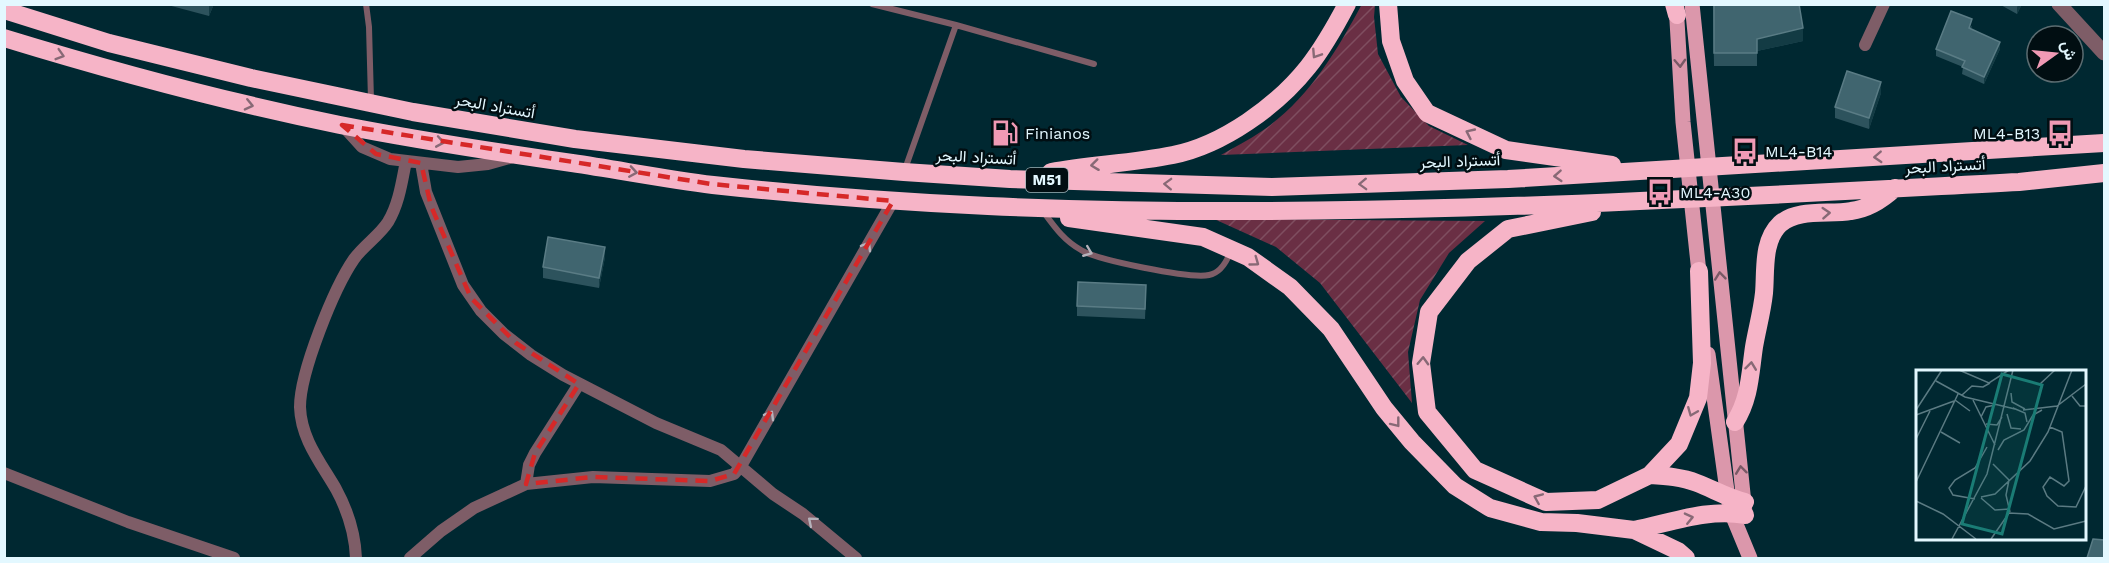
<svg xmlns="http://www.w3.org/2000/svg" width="2109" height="563" font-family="'Work Sans',Vazirmatn,sans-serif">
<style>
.garden{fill:url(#garden-furrows)}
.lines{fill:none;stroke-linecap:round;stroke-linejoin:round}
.service{stroke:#7e5d67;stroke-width:6}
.minor{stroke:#7e5d67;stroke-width:12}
.tertiary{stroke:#7e5d67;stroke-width:15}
.primary{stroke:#db97ab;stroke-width:15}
.motorway{stroke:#f6b4c7;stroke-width:18}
.wall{fill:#2d535d}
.shaded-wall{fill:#133b44}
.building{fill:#40656f;stroke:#5a7c85;stroke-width:1.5}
.oneway{stroke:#886976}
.oneway2{stroke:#795966}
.oneway3{stroke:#b6b2bb}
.marked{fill:none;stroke:#d62828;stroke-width:4.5;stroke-dasharray:12 8;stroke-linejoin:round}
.labels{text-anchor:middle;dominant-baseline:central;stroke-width:5;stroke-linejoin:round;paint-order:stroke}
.shield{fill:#010e12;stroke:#9fb2b8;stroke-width:1.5}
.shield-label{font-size:15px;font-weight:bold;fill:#e3f8ff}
.street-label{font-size:16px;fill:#e3f8ff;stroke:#010e12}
.poi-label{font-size:16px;fill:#e3f8ff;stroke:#010e12;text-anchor:start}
.inset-road{fill:none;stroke:#5b7b83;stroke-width:1.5}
.view{fill:#1a7c75;fill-opacity:0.15;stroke:#1a7c75;stroke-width:3}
.inset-edge{fill:none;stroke:#e3f8ff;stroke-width:3}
</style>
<defs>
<pattern id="garden-furrows" width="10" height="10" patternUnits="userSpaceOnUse" patternTransform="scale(1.5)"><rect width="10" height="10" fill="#6a2f44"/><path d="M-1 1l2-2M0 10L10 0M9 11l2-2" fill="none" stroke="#7f4e60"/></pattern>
</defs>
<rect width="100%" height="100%" fill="#002831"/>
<path class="garden" d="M 1362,4 L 1375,5 L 1374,17 L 1378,54 L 1401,97 L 1429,126 L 1468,145 L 1221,155 C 1234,147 1249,140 1262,131 C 1308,100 1336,52 1362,4 Z
M 1214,219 L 1485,221 L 1449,253 L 1420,300 L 1408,352 L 1412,403 L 1320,283 L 1276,247 Z"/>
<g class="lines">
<path class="service" d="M 366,4 L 369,27 L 371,100
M 872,4 L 956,25 L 1094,64
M 905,169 L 956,25
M 1045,214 C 1056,229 1065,241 1081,250 C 1097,260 1190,279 1209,275 C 1220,273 1226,263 1230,253"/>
<path class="minor" d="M 1865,45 L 1884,4
M 342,125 L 362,147 L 390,159 L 458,167 L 488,164 L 513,157
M 421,163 L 426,192 L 463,285 L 481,311 L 504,334 L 531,355 L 563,375 L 656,423 L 721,450 L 773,494 L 803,514 L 856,558
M 4,473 L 128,522 L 234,558
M 526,484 L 529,465 L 535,453 L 579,384
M 356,558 C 355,534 348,511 336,489 C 321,463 301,439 300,407 C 300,372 334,288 354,259 C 364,245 379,236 388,222 C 399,204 402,181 406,161
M 410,558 L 441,531 L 474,508 L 526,484 L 593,477 L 710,481 L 734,474 L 741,466 L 893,201"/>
<path class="tertiary" d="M 2059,4 L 2104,53"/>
<path class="primary" d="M 1676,4 L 1683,122 L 1700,282
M 1692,4 L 1745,513
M 1708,354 L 1728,498 L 1731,512 L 1750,558"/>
<path class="motorway" d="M 1388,4 L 1391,41 L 1405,81 L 1427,113 L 1506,150 L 1612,165
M 1674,4 L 1677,15
M 4,10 L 109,43 L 251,78 L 413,112 L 575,139 L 744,159 L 904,172 L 1010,179 L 1272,187 L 1508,179 L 2104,143
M 4,38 C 115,72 227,102 340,125 C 417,140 495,152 572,163 C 619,170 666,179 713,185 C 804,195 897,202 988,206 C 1332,221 1676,200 2019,182 L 2104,173
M 1051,172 C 1091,165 1133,163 1173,155 C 1223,145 1277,106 1308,67 C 1323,48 1336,25 1347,4
M 1592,212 L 1508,229 L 1468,261 L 1429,312 L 1421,363 L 1427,412 L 1475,470 L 1546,502 L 1598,500 L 1650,475 L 1679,444 L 1698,398 L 1702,363 L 1699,271
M 1069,218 L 1203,237 L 1248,257 L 1290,287 L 1331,329 L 1384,408 L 1412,442 L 1455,486 L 1490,508 L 1541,522 L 1577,523 L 1634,530 L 1678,551 L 1686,558
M 1735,422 C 1750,398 1750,374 1754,347 C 1757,329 1762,312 1764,293 C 1766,271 1762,241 1780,224 C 1798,208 1829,215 1851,211 C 1868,209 1882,200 1895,188
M 1650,475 C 1666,476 1682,477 1697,483 C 1713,489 1728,498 1745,502
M 1634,530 C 1670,523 1708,508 1745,515"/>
</g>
<path class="wall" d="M 164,4 L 214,4 L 209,16 Z
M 1713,4 L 1803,41 L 1757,51 L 1757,66 L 1714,66 Z
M 1999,4 L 2022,4 L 2017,14 Z
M 1972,26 L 1971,29 L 2000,49 L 1984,84 L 1962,74 L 1963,67 L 1936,56 L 1936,49 Z
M 1881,93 L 1869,129 L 1835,118 L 1835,107 Z
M 605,257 L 599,288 L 543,278 L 543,267 Z
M 1146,295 L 1145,319 L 1077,316 L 1077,306 Z"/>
<path class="shaded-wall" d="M 209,4 L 214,4 L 209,16 Z
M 2019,4 L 2022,4 L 2017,14 L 2017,7 Z
M 1803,28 L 1803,41 L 1757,51 L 1757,39 Z
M 2000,42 L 2000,49 L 1984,84 L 1984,77 Z
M 1881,82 L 1881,93 L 1869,129 L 1869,118 Z
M 605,247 L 605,257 L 599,288 L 599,278 Z"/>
<path class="building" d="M 1714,4 L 1799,4 L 1803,28 L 1757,39 L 1757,53 L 1714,53 Z
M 1951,11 L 1972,19 L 1969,28 L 2000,42 L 1984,77 L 1962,67 L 1965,61 L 1936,49 Z
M 1847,71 L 1881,82 L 1869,118 L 1835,107 Z
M 548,237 L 605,247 L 599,278 L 543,267 Z
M 1078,282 L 1146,285 L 1145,309 L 1077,306 Z
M 2093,539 L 2104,540 L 2104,558 L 2087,558 Z"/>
<defs><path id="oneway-chevron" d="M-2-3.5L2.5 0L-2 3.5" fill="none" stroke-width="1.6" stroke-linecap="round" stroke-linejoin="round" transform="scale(1.5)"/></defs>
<g class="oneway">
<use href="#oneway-chevron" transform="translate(1316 54) rotate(123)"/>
<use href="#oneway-chevron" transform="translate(60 55) rotate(17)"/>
<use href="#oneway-chevron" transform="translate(249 105) rotate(13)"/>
<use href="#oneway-chevron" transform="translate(1470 133) rotate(-155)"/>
<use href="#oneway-chevron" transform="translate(440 142) rotate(10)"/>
<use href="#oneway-chevron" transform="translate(1878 157) rotate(177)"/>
<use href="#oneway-chevron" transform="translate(1095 165) rotate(173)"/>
<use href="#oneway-chevron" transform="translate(633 172) rotate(9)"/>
<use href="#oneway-chevron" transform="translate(1558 176) rotate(176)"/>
<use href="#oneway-chevron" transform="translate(1168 184) rotate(-178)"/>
<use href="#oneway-chevron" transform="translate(1363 184) rotate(178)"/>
<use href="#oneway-chevron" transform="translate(1826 213) rotate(-4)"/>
<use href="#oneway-chevron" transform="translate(1255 262) rotate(36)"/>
<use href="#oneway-chevron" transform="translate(1423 361) rotate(-88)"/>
<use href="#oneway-chevron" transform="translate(1751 366) rotate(-83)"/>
<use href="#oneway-chevron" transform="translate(1692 412) rotate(112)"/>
<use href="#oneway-chevron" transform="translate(1396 423) rotate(52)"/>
<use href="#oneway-chevron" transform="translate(1538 498) rotate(-157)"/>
<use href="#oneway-chevron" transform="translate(1689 518) rotate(-13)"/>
</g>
<g class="oneway2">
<use href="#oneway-chevron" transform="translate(1680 63) rotate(87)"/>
<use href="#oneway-chevron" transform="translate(1720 276) rotate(-96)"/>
<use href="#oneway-chevron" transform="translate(1741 470) rotate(-97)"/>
</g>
<g class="oneway3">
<use href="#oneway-chevron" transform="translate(867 246) rotate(-60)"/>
<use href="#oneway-chevron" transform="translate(1088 252) rotate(22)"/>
<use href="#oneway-chevron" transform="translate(770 415) rotate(-60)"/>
<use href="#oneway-chevron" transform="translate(812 521) rotate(-140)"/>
</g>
<path class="marked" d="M 342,125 L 711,184 L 893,201 L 734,474 L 710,481 L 593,477 L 526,484 L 535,453 L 579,384 L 516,343 L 471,298 L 431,206 L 421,163 L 376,154 Z"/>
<defs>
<g id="fuel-bare" transform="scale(2.07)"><path d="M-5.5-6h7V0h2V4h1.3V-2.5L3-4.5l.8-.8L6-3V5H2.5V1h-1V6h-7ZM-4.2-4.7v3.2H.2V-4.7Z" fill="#f09ab5" stroke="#010e12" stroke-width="2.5" paint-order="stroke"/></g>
<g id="bus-bare" transform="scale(2.07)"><path d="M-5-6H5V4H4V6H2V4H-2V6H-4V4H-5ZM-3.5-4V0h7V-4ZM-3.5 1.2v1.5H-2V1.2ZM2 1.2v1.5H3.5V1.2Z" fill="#f09ab5" stroke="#010e12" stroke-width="2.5" paint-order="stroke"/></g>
</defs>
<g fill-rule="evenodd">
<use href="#fuel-bare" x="1005" y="133"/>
<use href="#bus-bare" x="2060" y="133"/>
<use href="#bus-bare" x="1745" y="151"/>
<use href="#bus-bare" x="1660" y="192"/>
</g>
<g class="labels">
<rect class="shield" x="1026" y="168" width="42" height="24" rx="4.5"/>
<g class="shield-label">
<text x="1047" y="180">M51</text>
</g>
<g class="street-label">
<text transform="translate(495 106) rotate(10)">أتستراد البحر</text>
<text transform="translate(976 157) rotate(3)">أتستراد البحر</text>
<text transform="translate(1460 161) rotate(-2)">أتستراد البحر</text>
<text transform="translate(1945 166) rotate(-3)">أتستراد البحر</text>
</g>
<g class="poi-label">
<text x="1025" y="133">Finianos</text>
<text x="2040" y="133" text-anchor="end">ML4-B13</text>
<text x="1765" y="151">ML4-B14</text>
<text x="1680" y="192">ML4-A30</text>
</g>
</g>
<g transform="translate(1916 370)">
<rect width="170" height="170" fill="#002831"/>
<path class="inset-road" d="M 43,0 L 73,13 L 93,0M 20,11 L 49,27 L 99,39M 124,14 L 139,0M 95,23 L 96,32 L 109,39M 46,25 L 56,16 L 67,17 L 74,13M 156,26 L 164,36 L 170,36M 39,30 L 54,41M 57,30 L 79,75M 97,38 L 109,43 L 111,52M 0,40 L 26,0M 107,40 L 141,36 L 170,14M 91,44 L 95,58 L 105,59M 0,45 L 38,31M 65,47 L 70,37 L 79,35M 70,54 L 81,55 L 86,47M 134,57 L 146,62 L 153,111 L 148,116 L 134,107 L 127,117 L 131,126 L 142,136 L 160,137 L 170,116M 25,62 L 44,73M 0,69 L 14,41M 82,80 L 88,70 L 108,60 L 117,45 L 126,40M 77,94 L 93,110M 93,110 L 90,125 L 94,142M 0,112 L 42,24M 65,127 L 79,124 L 114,91 L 132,62 L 156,0M 65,128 L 79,140 L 94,139M 59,129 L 37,125 L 33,118 L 39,110 L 59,98 L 71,77M 0,131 L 27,144 L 60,169M 36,169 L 71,104 L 97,0M 75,169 L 93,143 L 112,144 L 138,159 L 170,151"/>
<path class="view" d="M 86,4 L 126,15 L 86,164 L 46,154 Z"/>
<rect width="170" height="170" class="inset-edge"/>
</g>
<rect width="2109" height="563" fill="none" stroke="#e3f8ff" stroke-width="12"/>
<g transform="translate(2055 54) rotate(75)"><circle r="28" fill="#010e12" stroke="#5b6c71" stroke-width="1.5"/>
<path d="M0-4.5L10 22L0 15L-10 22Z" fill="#f09ab5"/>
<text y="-9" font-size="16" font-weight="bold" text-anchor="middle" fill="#e3f8ff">ش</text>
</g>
</svg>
